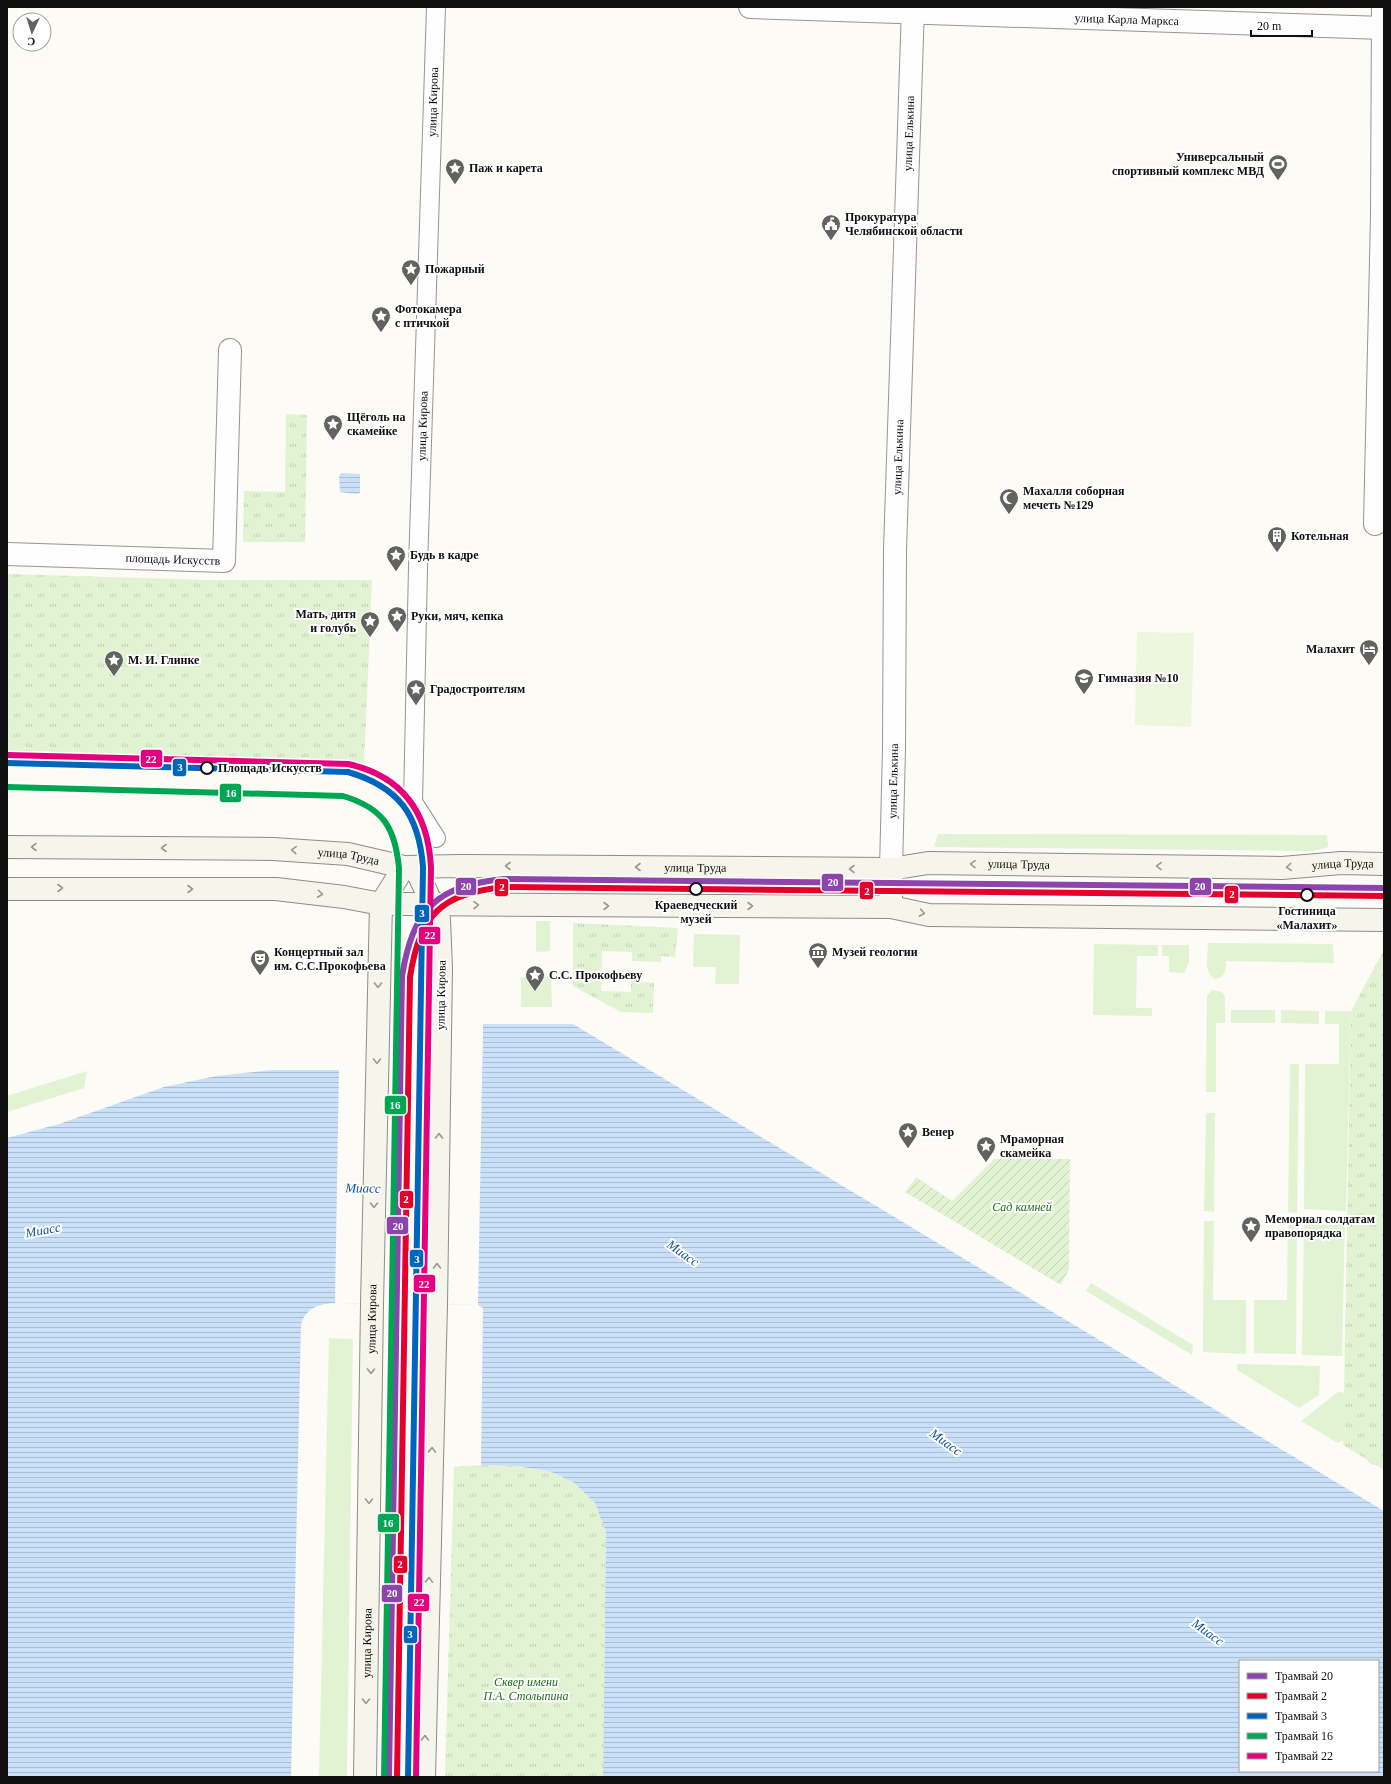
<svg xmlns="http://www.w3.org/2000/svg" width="1391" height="1784" font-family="Georgia,serif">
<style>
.grass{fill:#e2f3d3}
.park{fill:url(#park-tufts)}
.garden{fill:url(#garden-furrows)}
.pitch{fill:#ecf7dd}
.water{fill:url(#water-rules);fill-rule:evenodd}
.pier{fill:#fcfbf5}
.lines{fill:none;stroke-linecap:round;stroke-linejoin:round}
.pedestrian-casing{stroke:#969593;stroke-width:20}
.minor-casing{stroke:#969593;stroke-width:24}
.secondary-casing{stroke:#8c8c89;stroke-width:24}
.pedestrian{stroke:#fffefe;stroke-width:18}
.minor{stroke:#fffefe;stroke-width:22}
.secondary{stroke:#f5f5eb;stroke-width:22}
.tram-1-casing{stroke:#fff;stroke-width:9}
.tram-2-casing{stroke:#fff;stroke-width:9}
.tram-3-casing{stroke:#fff;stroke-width:9}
.tram-4-casing{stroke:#fff;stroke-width:9}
.tram-5-casing{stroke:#fff;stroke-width:9}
.tram-1{stroke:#8e44ad;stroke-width:6}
.tram-2{stroke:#e4002b;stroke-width:6}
.tram-3{stroke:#0065bd;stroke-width:6}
.tram-4{stroke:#00a651;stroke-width:6}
.tram-5{stroke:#e5007d;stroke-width:6}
.oneway{stroke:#999993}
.stop-dot{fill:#fff;stroke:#0f0f0f;stroke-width:2}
.labels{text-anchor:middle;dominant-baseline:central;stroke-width:4;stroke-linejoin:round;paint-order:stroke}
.street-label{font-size:12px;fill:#0f0f0f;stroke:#fff}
.poi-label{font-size:12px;font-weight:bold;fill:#0f0f0f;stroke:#fff;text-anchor:start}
.stop-label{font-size:12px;font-weight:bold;fill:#0f0f0f;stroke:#fff}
.park-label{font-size:12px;font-style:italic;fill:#206c1a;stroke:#fff}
.water-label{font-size:13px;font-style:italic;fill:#0f50aa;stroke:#fff}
.line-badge{stroke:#fff;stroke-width:1.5}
.badge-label{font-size:11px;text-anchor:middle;font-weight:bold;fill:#fff}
</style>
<defs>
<pattern id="park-tufts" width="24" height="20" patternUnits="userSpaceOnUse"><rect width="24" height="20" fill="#e2f3d3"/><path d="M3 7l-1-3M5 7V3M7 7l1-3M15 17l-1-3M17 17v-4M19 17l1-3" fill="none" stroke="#c1cfb4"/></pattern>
<pattern id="garden-furrows" width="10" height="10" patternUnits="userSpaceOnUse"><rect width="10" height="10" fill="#e2f3d3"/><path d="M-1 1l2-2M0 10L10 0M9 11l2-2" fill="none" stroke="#c1cfb4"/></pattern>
<pattern id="water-rules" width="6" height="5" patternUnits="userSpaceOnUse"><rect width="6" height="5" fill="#c9e0f8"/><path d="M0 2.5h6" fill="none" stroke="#abbfd3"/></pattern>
</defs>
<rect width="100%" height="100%" fill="#fcfbf5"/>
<path class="grass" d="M 938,834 L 1327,835 L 1328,847 L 1313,851 L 934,847 Z
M 536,921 L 550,921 L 550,951 L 536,952 Z
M 694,934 L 740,935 L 739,984 L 715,984 L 716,967 L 693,967 Z
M 1208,943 L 1333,944 L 1334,963 L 1226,961 C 1226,968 1225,979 1215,979 C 1203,973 1208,954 1208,943 Z
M 1094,944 L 1158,945 L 1158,956 L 1137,956 L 1136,1008 L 1152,1008 L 1152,1016 L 1093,1015 Z
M 1162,945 L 1189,945 L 1189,962 L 1184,973 L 1169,972 L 1169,956 L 1162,956 Z
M 521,977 L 551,977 L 552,1007 L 521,1007 Z
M 1212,990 L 1222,992 L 1225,997 L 1225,1023 L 1216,1023 L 1216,1092 L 1206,1092 L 1207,996 Z
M 1231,1010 L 1275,1010 L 1275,1023 L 1231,1023 Z
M 1281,1010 L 1319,1011 L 1319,1024 L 1281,1023 Z
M 1325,1011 L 1351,1011 L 1346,1211 L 1304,1209 L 1305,1064 L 1339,1064 L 1339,1024 L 1325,1024 Z
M 1290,1064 L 1299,1064 L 1297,1213 L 1288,1212 Z
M 87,1071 L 84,1088 L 7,1112 L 7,1096 Z
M 1206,1113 L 1215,1113 L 1214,1212 L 1204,1211 Z
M 1204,1221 L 1214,1221 L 1213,1300 L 1246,1300 L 1246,1354 L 1204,1352 L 1203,1351 Z
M 1288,1222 L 1297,1222 L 1296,1354 L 1254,1353 L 1254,1300 L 1287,1300 Z
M 1304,1223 L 1345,1224 L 1342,1356 L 1302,1355 Z
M 1091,1283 L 1193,1345 L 1192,1355 L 1086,1291 Z
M 329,1338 L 353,1339 L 347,1777 L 319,1777 Z
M 1237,1364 L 1320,1366 L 1319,1395 L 1299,1408 L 1237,1370 Z
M 1338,1392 L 1384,1394 L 1384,1459 L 1373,1465 L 1368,1462 L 1368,1448 L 1349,1437 L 1338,1443 L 1301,1421 Z"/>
<path class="park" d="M 286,414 L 307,415 L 305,542 L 243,542 L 244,491 L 285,492 Z
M 7,574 L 210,580 L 372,580 L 364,766 L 7,757 Z
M 573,923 L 678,928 L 675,957 L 661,956 L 661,962 L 632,961 L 632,952 L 602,951 L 601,991 L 631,992 L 631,981 L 654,983 L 653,1013 L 621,1012 L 573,986 Z
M 1384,950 L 1384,1470 L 1343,1445 L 1351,1011 Z
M 481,1465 L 516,1466 L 549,1471 L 573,1482 L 595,1503 L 606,1532 L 603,1777 L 445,1777 L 454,1467 Z"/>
<path class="garden" d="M 994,1159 L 1070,1159 L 1069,1269 L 1061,1285 L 905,1192 L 916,1177 L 952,1201 Z"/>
<path class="pitch" d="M 1137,632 L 1194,633 L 1191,727 L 1135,725 Z"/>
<path class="water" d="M 341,473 L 360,474 L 360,493 L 356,494 L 340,492 L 339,476 Z
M 483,1024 L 573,1024 L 1384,1511 L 1384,1777 L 603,1777 L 606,1532 L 595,1503 L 573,1482 L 549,1471 L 516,1466 L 481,1465 L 483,1308 L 478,1305 L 335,1303 C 319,1304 307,1307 301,1324 L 291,1777 L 7,1777 L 7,1138 L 59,1124 L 164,1087 L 216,1076 L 273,1070 L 482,1070 ZM 1240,1661 L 1378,1661 L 1378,1771 L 1240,1771 Z"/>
<path class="pier" d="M 481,1024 L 483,1024 L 478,1305 L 335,1303 L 339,1067 L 480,1068 Z"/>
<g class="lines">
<g class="pedestrian-casing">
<g id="pedestrian">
<path id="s1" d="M 436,838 L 413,802 L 418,567 L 436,7"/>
</g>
</g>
<g class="minor-casing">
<g id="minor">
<path id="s2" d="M 750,7 L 1384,28"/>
<path d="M 1375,524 L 1382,216 L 1383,7"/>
<path id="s3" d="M 7,554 L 224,561 L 230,350"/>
<path id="s4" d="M 891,869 L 894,748 L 895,550 L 913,7"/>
</g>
</g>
<g class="secondary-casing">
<g id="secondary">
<path id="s5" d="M 7,847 L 273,849 L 348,854 L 404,867 L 461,866 L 891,869 L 928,863 L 1282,868 L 1341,863 L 1384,864"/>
<path d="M 415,867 L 439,919 L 441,968 L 436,1305 L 424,1777"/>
<path d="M 7,889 L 276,889 L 344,897 L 381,904 L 404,904 L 891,907 L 929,915 L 1384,920"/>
<path d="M 891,907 L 891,869"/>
<path id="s6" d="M 365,1777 L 372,1304 L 381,904 L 404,867"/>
</g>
</g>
<use href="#pedestrian" class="pedestrian"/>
<use href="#minor" class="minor"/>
<use href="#secondary" class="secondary"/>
<g class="tram-1-casing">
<path id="tram-1" d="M 389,1777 L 402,976 C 413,909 436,886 504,879 L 1384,888"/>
</g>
<g class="tram-2-casing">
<path id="tram-2" d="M 397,1777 L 410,977 C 420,914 441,894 504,887 L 1384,896"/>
</g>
<g class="tram-3-casing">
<path id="tram-3" d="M 7,763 L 348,772 C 399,787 419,815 423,867 L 408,1777"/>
</g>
<g class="tram-4-casing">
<path id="tram-4" d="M 7,787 L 343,796 C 383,808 395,827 399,868 L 384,1777"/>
</g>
<g class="tram-5-casing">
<path id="tram-5" d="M 7,755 L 348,764 C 403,776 428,813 431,867 L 416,1777"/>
</g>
<use href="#tram-1" class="tram-1"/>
<use href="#tram-2" class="tram-2"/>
<use href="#tram-3" class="tram-3"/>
<use href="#tram-4" class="tram-4"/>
<use href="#tram-5" class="tram-5"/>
</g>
<defs><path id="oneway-chevron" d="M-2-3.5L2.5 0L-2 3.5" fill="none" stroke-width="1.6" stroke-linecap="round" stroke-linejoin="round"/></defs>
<g class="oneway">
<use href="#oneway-chevron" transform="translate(34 847) rotate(-180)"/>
<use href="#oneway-chevron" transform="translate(164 848) rotate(-180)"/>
<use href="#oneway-chevron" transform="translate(294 850) rotate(-176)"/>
<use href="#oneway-chevron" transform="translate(973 864) rotate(-179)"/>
<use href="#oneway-chevron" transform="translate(508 866) rotate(-180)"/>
<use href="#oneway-chevron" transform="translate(1159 866) rotate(-179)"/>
<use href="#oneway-chevron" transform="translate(638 867) rotate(-180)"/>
<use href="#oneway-chevron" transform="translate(1289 867) rotate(175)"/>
<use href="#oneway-chevron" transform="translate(852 869) rotate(-180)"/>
<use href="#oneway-chevron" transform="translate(60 888)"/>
<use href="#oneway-chevron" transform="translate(190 889)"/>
<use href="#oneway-chevron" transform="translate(320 894) rotate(7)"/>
<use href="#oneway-chevron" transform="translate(476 905) rotate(-1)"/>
<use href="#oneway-chevron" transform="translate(606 906)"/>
<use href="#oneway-chevron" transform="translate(750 906)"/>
<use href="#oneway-chevron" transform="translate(922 913) rotate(11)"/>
<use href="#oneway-chevron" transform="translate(378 985) rotate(91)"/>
<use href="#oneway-chevron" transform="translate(377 1061) rotate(91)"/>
<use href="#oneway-chevron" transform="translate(439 1136) rotate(-89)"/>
<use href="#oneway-chevron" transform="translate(374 1205) rotate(91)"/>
<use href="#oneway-chevron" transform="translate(437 1266) rotate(-89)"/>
<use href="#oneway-chevron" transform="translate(371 1371) rotate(91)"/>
<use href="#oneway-chevron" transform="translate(432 1450) rotate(-88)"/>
<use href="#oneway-chevron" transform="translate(369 1501) rotate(91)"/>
<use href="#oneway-chevron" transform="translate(429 1580) rotate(-88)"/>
<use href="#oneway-chevron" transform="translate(366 1701) rotate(91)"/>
<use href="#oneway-chevron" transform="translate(425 1738) rotate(-88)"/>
</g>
<defs>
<g id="stadium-pin" transform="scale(1)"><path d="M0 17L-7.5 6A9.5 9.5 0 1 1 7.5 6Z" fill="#626260" stroke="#fff"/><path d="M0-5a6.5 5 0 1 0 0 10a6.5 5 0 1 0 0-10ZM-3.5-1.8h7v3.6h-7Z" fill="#fff"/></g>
<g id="sight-pin" transform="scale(1)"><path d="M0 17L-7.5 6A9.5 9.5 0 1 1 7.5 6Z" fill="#626260" stroke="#fff"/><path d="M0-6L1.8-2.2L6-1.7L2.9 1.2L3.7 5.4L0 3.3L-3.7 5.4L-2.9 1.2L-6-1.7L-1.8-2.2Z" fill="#fff"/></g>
<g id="civic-pin" transform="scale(1)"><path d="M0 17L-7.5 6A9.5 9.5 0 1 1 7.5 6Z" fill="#626260" stroke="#fff"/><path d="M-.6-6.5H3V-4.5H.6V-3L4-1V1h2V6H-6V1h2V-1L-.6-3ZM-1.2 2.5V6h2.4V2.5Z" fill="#fff"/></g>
<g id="mosque-pin" transform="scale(1)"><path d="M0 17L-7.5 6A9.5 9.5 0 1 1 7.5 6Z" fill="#626260" stroke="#fff"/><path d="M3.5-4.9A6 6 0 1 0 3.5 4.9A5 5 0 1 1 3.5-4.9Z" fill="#fff"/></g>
<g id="building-pin" transform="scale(1)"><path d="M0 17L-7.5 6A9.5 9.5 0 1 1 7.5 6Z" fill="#626260" stroke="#fff"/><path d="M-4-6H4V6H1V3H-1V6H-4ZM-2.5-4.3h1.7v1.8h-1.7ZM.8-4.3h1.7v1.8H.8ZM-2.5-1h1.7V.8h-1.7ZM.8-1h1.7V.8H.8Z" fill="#fff"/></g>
<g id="hotel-pin" transform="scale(1)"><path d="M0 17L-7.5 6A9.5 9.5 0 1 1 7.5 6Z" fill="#626260" stroke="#fff"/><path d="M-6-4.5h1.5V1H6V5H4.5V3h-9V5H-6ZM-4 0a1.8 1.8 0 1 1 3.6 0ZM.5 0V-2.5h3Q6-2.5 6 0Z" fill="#fff"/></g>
<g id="school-pin" transform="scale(1)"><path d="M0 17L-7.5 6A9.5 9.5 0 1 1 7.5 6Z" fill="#626260" stroke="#fff"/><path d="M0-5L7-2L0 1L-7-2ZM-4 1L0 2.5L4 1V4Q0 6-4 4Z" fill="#fff"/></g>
<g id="museum-pin" transform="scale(1)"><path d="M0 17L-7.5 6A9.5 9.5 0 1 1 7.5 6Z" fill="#626260" stroke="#fff"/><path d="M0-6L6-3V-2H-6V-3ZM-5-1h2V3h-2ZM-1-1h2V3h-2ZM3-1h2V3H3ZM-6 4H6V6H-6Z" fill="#fff"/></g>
<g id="theatre-pin" transform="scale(1)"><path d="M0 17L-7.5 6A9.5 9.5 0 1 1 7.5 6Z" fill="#626260" stroke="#fff"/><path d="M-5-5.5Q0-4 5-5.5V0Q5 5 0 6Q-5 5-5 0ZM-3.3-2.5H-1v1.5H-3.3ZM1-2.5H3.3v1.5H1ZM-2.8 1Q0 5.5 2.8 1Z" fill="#fff"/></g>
</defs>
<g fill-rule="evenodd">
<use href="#stadium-pin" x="1278" y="164"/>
<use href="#sight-pin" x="455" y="168"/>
<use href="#civic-pin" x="831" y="224"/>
<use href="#sight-pin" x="411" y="269"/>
<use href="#sight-pin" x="381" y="316"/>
<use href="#sight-pin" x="333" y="424"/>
<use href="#mosque-pin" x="1009" y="498"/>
<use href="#building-pin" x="1277" y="536"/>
<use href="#sight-pin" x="396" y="555"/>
<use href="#sight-pin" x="397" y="616"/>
<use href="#sight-pin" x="370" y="621"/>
<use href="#hotel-pin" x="1369" y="649"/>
<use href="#sight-pin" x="114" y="660"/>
<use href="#school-pin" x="1084" y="678"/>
<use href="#sight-pin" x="416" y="689"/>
<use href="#museum-pin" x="818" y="952"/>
<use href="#theatre-pin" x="260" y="959"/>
<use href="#sight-pin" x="535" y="975"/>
<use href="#sight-pin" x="908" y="1132"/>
<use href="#sight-pin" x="986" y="1146"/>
<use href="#sight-pin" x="1251" y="1226"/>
</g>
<g class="stop-dot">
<circle cx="207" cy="768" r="6"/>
<circle cx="696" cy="889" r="6"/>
<circle cx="1307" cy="895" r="6"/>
</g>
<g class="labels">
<g class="street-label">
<text stroke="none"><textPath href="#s2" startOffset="377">улица Карла Маркса</textPath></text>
<text stroke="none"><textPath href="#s1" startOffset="743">улица Кирова</textPath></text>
<text stroke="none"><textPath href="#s4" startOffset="736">улица Елькина</textPath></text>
<text stroke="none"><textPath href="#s1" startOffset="419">улица Кирова</textPath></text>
<text stroke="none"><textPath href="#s4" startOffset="412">улица Елькина</textPath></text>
<text stroke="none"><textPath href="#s3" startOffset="166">площадь Искусств</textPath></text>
<text stroke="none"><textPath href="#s4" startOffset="88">улица Елькина</textPath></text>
<text stroke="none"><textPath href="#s5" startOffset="342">улица Труда</textPath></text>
<text stroke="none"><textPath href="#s5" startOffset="1014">улица Труда</textPath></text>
<text stroke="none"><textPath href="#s5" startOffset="1338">улица Труда</textPath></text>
<text stroke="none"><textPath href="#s5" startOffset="690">улица Труда</textPath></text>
<text transform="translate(441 995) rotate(-89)">улица Кирова</text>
<text stroke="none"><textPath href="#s6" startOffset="458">улица Кирова</textPath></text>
<text stroke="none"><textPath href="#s6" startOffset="134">улица Кирова</textPath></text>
</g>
<g class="poi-label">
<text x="1264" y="157" text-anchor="end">Универсальный<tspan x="1264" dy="14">спортивный комплекс МВД</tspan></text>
<text x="469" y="168">Паж и карета</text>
<text x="845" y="217">Прокуратура<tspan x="845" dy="14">Челябинской области</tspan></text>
<text x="425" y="269">Пожарный</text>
<text x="395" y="309">Фотокамера<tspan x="395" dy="14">с птичкой</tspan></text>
<text x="347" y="417">Щёголь на<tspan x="347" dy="14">скамейке</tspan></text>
<text x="1023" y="491">Махалля соборная<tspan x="1023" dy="14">мечеть №129</tspan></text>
<text x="1291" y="536">Котельная</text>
<text x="410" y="555">Будь в кадре</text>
<text x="356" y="614" text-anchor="end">Мать, дитя<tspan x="356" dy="14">и голубь</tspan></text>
<text x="411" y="616">Руки, мяч, кепка</text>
<text x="1355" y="649" text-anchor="end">Малахит</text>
<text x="128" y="660">М. И. Глинке</text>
<text x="1098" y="678">Гимназия №10</text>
<text x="430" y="689">Градостроителям</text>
<text x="274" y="952">Концертный зал<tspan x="274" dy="14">им. С.С.Прокофьева</tspan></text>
<text x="832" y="952">Музей геологии</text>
<text x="549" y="975">С.С. Прокофьеву</text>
<text x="922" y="1132">Венер</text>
<text x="1000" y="1139">Мраморная<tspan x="1000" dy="14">скамейка</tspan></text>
<text x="1265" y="1219">Мемориал солдатам<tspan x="1265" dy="14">правопорядка</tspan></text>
</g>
<g class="stop-label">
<text x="218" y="768" text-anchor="start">Площадь Искусств</text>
<text x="696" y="905">Краеведческий<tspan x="696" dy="14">музей</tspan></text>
<text x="1307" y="911">Гостиница<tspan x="1307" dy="14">«Малахит»</tspan></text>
</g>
<g class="park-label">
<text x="1022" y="1207">Сад камней</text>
<text x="526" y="1682">Сквер имени<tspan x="526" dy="14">П.А. Столыпина</tspan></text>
</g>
<g class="water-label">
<text transform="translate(363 1188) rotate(1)">Миасс</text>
<text transform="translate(43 1230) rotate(-10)">Миасс</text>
<text transform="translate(683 1253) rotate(35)">Миасс</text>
<text transform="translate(946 1442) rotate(36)">Миасс</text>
<text transform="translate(1208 1632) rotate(36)">Миасс</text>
</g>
</g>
<g class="line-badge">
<rect x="140" y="749" width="23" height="19" rx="4" fill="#e5007d"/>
<rect x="172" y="758" width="15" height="19" rx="4" fill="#0065bd"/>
<rect x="219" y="783" width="23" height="20" rx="4" fill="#00a651"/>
<rect x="821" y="873" width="23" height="19" rx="4" fill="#8e44ad"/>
<rect x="1189" y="877" width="23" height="19" rx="4" fill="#8e44ad"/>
<rect x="455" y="877" width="22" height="19" rx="4" fill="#8e44ad"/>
<rect x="494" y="878" width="15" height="19" rx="4" fill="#e4002b"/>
<rect x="859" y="881" width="15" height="19" rx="4" fill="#e4002b"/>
<rect x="1224" y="885" width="15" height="19" rx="4" fill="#e4002b"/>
<rect x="414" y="904" width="16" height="19" rx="4" fill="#0065bd"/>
<rect x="418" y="926" width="23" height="19" rx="4" fill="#e5007d"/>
<rect x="384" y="1095" width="23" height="20" rx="4" fill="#00a651"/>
<rect x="399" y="1190" width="15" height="19" rx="4" fill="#e4002b"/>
<rect x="386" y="1216" width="23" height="19" rx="4" fill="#8e44ad"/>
<rect x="409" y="1249" width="15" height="19" rx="4" fill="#0065bd"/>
<rect x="413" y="1274" width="23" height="19" rx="4" fill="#e5007d"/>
<rect x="377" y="1513" width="23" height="20" rx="4" fill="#00a651"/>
<rect x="393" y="1555" width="15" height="19" rx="4" fill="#e4002b"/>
<rect x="381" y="1584" width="22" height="19" rx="4" fill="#8e44ad"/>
<rect x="407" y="1593" width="23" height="19" rx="4" fill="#e5007d"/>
<rect x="403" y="1625" width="15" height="19" rx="4" fill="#0065bd"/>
</g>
<g class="badge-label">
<text x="151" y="763">22</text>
<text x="180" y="771">3</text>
<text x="231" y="797">16</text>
<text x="833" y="886">20</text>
<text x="1200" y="890">20</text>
<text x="466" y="890">20</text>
<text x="502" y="891">2</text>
<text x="867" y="895">2</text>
<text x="1232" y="898">2</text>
<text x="422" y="917">3</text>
<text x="430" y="939">22</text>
<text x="395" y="1109">16</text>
<text x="406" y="1203">2</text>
<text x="398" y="1230">20</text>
<text x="417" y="1263">3</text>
<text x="424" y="1288">22</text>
<text x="388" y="1527">16</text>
<text x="400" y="1568">2</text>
<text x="392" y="1597">20</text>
<text x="419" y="1606">22</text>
<text x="410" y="1638">3</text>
</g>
<rect width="1391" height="1784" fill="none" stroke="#0f0f0f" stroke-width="16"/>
<rect x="1239" y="1660" width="140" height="112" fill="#ffffff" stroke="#9f9f9f"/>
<rect x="1247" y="1673" width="20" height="6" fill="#8e44ad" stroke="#9f9f9f"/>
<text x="1275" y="1680" font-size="12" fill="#0f0f0f">Трамвай 20</text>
<rect x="1247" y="1693" width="20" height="6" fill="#e4002b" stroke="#9f9f9f"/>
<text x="1275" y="1700" font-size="12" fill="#0f0f0f">Трамвай 2</text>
<rect x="1247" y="1713" width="20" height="6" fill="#0065bd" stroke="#9f9f9f"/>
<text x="1275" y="1720" font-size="12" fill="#0f0f0f">Трамвай 3</text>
<rect x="1247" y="1733" width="20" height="6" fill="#00a651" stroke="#9f9f9f"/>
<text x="1275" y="1740" font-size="12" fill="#0f0f0f">Трамвай 16</text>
<rect x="1247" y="1753" width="20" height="6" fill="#e5007d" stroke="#9f9f9f"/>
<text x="1275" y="1760" font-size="12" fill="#0f0f0f">Трамвай 22</text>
<g transform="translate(32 32) rotate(184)"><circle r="19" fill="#ffffff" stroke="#9f9f9f"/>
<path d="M0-3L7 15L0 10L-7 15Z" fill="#626260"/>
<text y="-6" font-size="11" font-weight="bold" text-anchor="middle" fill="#0f0f0f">С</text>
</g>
<path d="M1251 30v6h61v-6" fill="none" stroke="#0f0f0f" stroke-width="2"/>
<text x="1257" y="30" font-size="12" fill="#0f0f0f" stroke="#ffffff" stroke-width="3" paint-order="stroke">20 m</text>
</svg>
